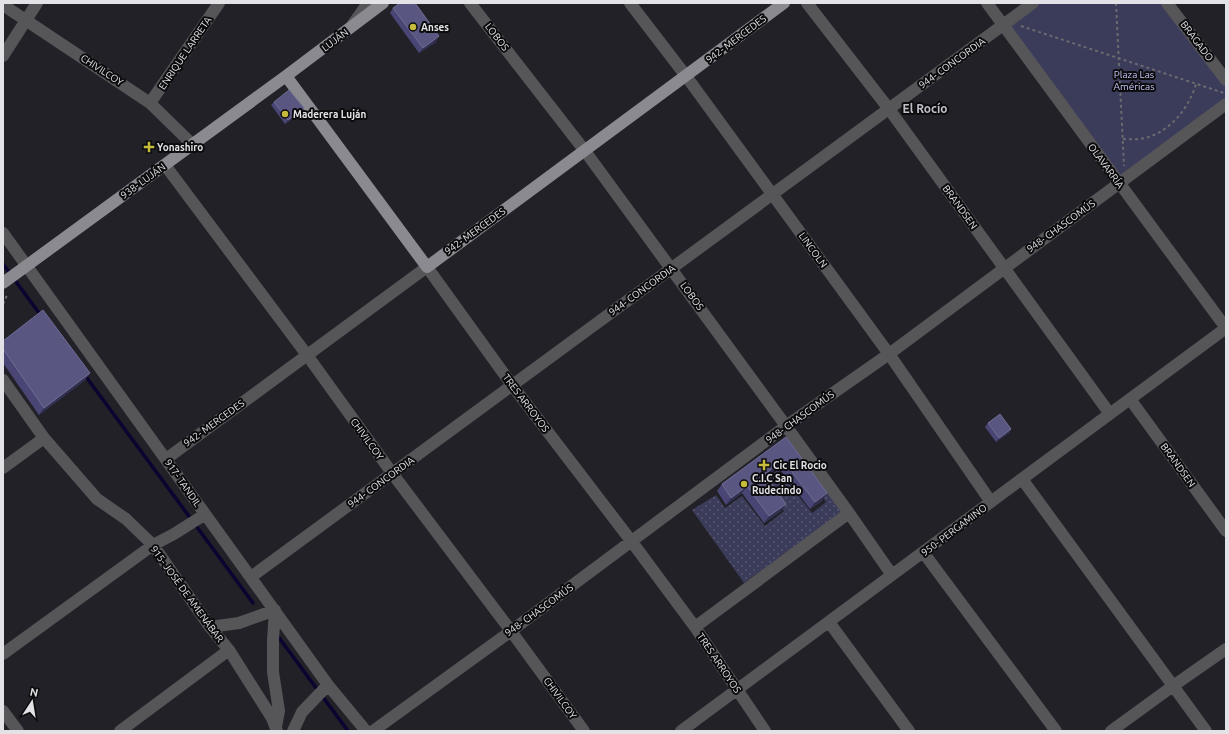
<svg xmlns="http://www.w3.org/2000/svg" width="1229" height="734" font-family="Ubuntu,sans-serif">
<style>
.grass{fill:url(#grass-dots)}
.park{fill:#3b3b5a}
.lines{fill:none;stroke-linecap:round;stroke-linejoin:round}
.stream{stroke:#0d0330;stroke-width:3.5}
.path{stroke:#6a6a6f;stroke-width:2;stroke-dasharray:3 3;stroke-linecap:butt}
.minor{stroke:#565659;stroke-width:12}
.major{stroke:#8a8a90;stroke-width:12}
.wall{fill:#494676}
.shaded-wall{fill:#323051}
.building{fill:#595782;stroke:#6f6d92}
.poi-dot{fill:#c6bc3c;stroke:#0b0b0d;stroke-width:1.5}
.labels{text-anchor:middle;dominant-baseline:central;stroke-width:4;stroke-linejoin:round;paint-order:stroke}
.poi-label{font-size:10px;font-weight:bold;fill:#e3e3e7;stroke:#0b0b0d;text-anchor:start}
.street-label{font-size:10px;fill:#e3e3e7;stroke:#0b0b0d}
.park-label{font-size:10px;fill:#c9c9fb;stroke:#0b0b0d}
.quarter-label{font-size:12px;font-weight:bold;fill:#c0c0c8;stroke:#0b0b0d}
</style>
<defs>
<pattern id="grass-dots" width="8" height="8" patternUnits="userSpaceOnUse"><rect width="8" height="8" fill="#3b3b5a"/><path d="M2 2h.1M6 6h.1" fill="none" stroke="#575772" stroke-width="1.8" stroke-linecap="round"/></pattern>
</defs>
<rect width="100%" height="100%" fill="#212127"/>
<path class="grass" d="M 789,439 L 842,512 L 744,583 L 692,510 L 716,495 L 725,508 L 742,496 L 765,526 L 784,511 L 762,481 L 778,470 L 812,513 L 826,502 L 783,443 Z"/>
<path class="park" d="M 1033,3 L 1167,3 L 1226,80 L 1226,104 L 1120,184 L 1003,26 Z"/>
<g class="lines">
<path class="stream" d="M 3,264 L 42,317
M 84,374 L 253,603
M 277,635 L 348,731"/>
<path class="path" d="M 1116,3 L 1124,166
M 1021,26 L 1224,93
M 1123,139 C 1130,139 1138,140 1145,138 C 1170,132 1189,108 1196,84
M 3,304 L 8,293"/>
<path class="minor" d="M 470,3 L 585,151 L 786,426 L 849,513 L 892,575
M 630,3 L 686,76 L 889,354 L 991,502
M 807,3 L 889,109 L 1110,414
M 987,3 L 1226,328
M 1167,3 L 1226,80
M 3,5 L 150,103 L 193,145
M 353,24 L 368,3
M 3,56 L 37,3
M 150,103 L 219,3
M 165,165 L 307,355 L 392,473 L 511,631 L 584,731
M 3,233 L 328,685 L 366,731
M 3,380 L 44,438 L 97,499 L 126,519 L 153,545 L 210,627 L 229,650 L 272,718 L 277,731
M 1130,399 L 1226,531
M 166,459 L 427,267 L 512,385 L 632,542 L 695,627 L 765,731
M 3,468 L 44,438
M 1022,479 L 1206,731
M 923,552 L 1056,731
M 251,577 L 1033,3
M 829,622 L 909,731
M 210,627 L 239,623 L 275,610 L 273,640 L 273,672 L 279,711 L 276,727
M 695,627 L 849,513
M 3,654 L 153,545 L 174,534 L 204,515
M 3,711 L 18,731
M 120,731 L 229,650
M 293,731 L 302,712 L 328,685
M 373,731 L 511,631 L 786,426 L 889,354 L 1226,104
M 681,731 L 1226,328
M 1111,731 L 1173,686 L 1226,649"/>
<path class="major" d="M 286,76 L 427,267 L 784,3
M 3,283 L 286,76 L 383,3"/>
</g>
<path class="wall" d="M 393,8 L 436,42 L 419,53 L 390,13 Z
M 274,102 L 304,108 L 301,112 L 285,124 L 271,105 Z
M 3,341 L 90,373 L 85,380 L 39,415 L 3,363 Z
M 988,423 L 1011,429 L 1009,433 L 996,442 L 985,427 Z
M 786,437 L 822,501 L 810,509 L 778,467 L 766,476 L 781,511 L 764,523 L 742,493 L 726,505 L 717,491 L 722,484 Z"/>
<path class="shaded-wall" d="M 439,36 L 436,42 L 419,53 L 423,48 Z
M 304,108 L 301,112 L 285,124 L 288,120 Z
M 90,373 L 85,380 L 39,415 L 44,408 Z
M 1011,429 L 1009,433 L 996,442 L 999,438 Z
M 783,460 L 778,467 L 760,481 L 765,474 Z
M 747,486 L 742,493 L 726,505 L 731,498 Z
M 827,493 L 822,501 L 810,509 L 815,502 Z
M 786,504 L 781,511 L 764,523 L 769,516 Z"/>
<path class="building" d="M 400,3 L 415,3 L 439,36 L 423,48 L 393,8 Z
M 289,90 L 304,108 L 288,120 L 274,102 Z
M 43,310 L 90,373 L 44,408 L 3,349 L 3,341 Z
M 1000,414 L 1011,429 L 999,438 L 988,423 Z
M 786,437 L 827,493 L 815,502 L 783,460 L 765,474 L 786,504 L 769,516 L 747,486 L 731,498 L 722,484 Z"/>
<g class="poi-dot">
<circle cx="413" cy="27" r="4"/>
<circle cx="285" cy="114" r="4"/>
<path d="M147 141h4v4h4v4h-4v4h-4v-4h-4v-4h4z"/>
<path d="M762 459h4v4h4v4h-4v4h-4v-4h-4v-4h4z"/>
<circle cx="744" cy="484" r="4"/>
</g>
<g class="labels">
<g class="poi-label">
<text x="421" y="27">Anses</text>
<text x="293" y="114">Maderera Luján</text>
<text x="157" y="147">Yonashiro</text>
<text x="773" y="465">Cic El Rocio</text>
<text x="752" y="478">C.I.C San<tspan x="752" dy="12">Rudecindo</tspan></text>
</g>
<g class="street-label">
<text transform="translate(497 37) rotate(52)">LOBOS</text>
<text transform="translate(736 39) rotate(-37)">942- MERCEDES</text>
<text transform="translate(335 40) rotate(-37)">LUJÁN</text>
<text transform="translate(1197 41) rotate(53)">BRAGADO</text>
<text transform="translate(185 53) rotate(-56)">ENRIQUE LARRETA</text>
<text transform="translate(952 63) rotate(-36)">944- CONCORDIA</text>
<text transform="translate(102 70) rotate(33)">CHIVILCOY</text>
<text transform="translate(1106 166) rotate(54)">OLAVARRÍA</text>
<text transform="translate(143 181) rotate(-36)">938- LUJÁN</text>
<text transform="translate(960 207) rotate(54)">BRANDSEN</text>
<text transform="translate(1061 226) rotate(-36)">948- CHASCOMÚS</text>
<text transform="translate(475 231) rotate(-36)">942- MERCEDES</text>
<text transform="translate(813 250) rotate(54)">LINCOLN</text>
<text transform="translate(642 290) rotate(-36)">944- CONCORDIA</text>
<text transform="translate(692 296) rotate(54)">LOBOS</text>
<text transform="translate(526 403) rotate(53)">TRES ARROYOS</text>
<text transform="translate(800 417) rotate(-36)">948- CHASCOMÚS</text>
<text transform="translate(214 423) rotate(-36)">942- MERCEDES</text>
<text transform="translate(367 439) rotate(54)">CHIVILCOY</text>
<text transform="translate(1178 465) rotate(54)">BRANDSEN</text>
<text transform="translate(381 482) rotate(-36)">944- CONCORDIA</text>
<text transform="translate(183 483) rotate(55)">917- TANDIL</text>
<text transform="translate(954 530) rotate(-37)">950- PERGAMINO</text>
<text transform="translate(187 594) rotate(54)">915- JOSÉ DE AMENÁBAR</text>
<text transform="translate(539 610) rotate(-36)">948- CHASCOMÚS</text>
<text transform="translate(719 663) rotate(56)">TRES ARROYOS</text>
<text transform="translate(560 698) rotate(54)">CHIVILCOY</text>
</g>
<g class="park-label">
<text x="1134" y="74">Plaza Las<tspan x="1134" dy="12">Américas</tspan></text>
</g>
<g class="quarter-label">
<text x="925" y="108">El Rocío</text>
</g>
</g>
<rect width="1229" height="734" fill="none" stroke="#e3e3e7" stroke-width="8"/>
<g transform="translate(32 702) rotate(12)" stroke="#0b0b0d" stroke-width="3" paint-order="stroke">
<path d="M0-3L7 15L0 10L-7 15Z" fill="#e3e3e7"/>
<text y="-6" font-size="11" font-weight="bold" text-anchor="middle" fill="#e3e3e7">N</text>
</g>
</svg>
